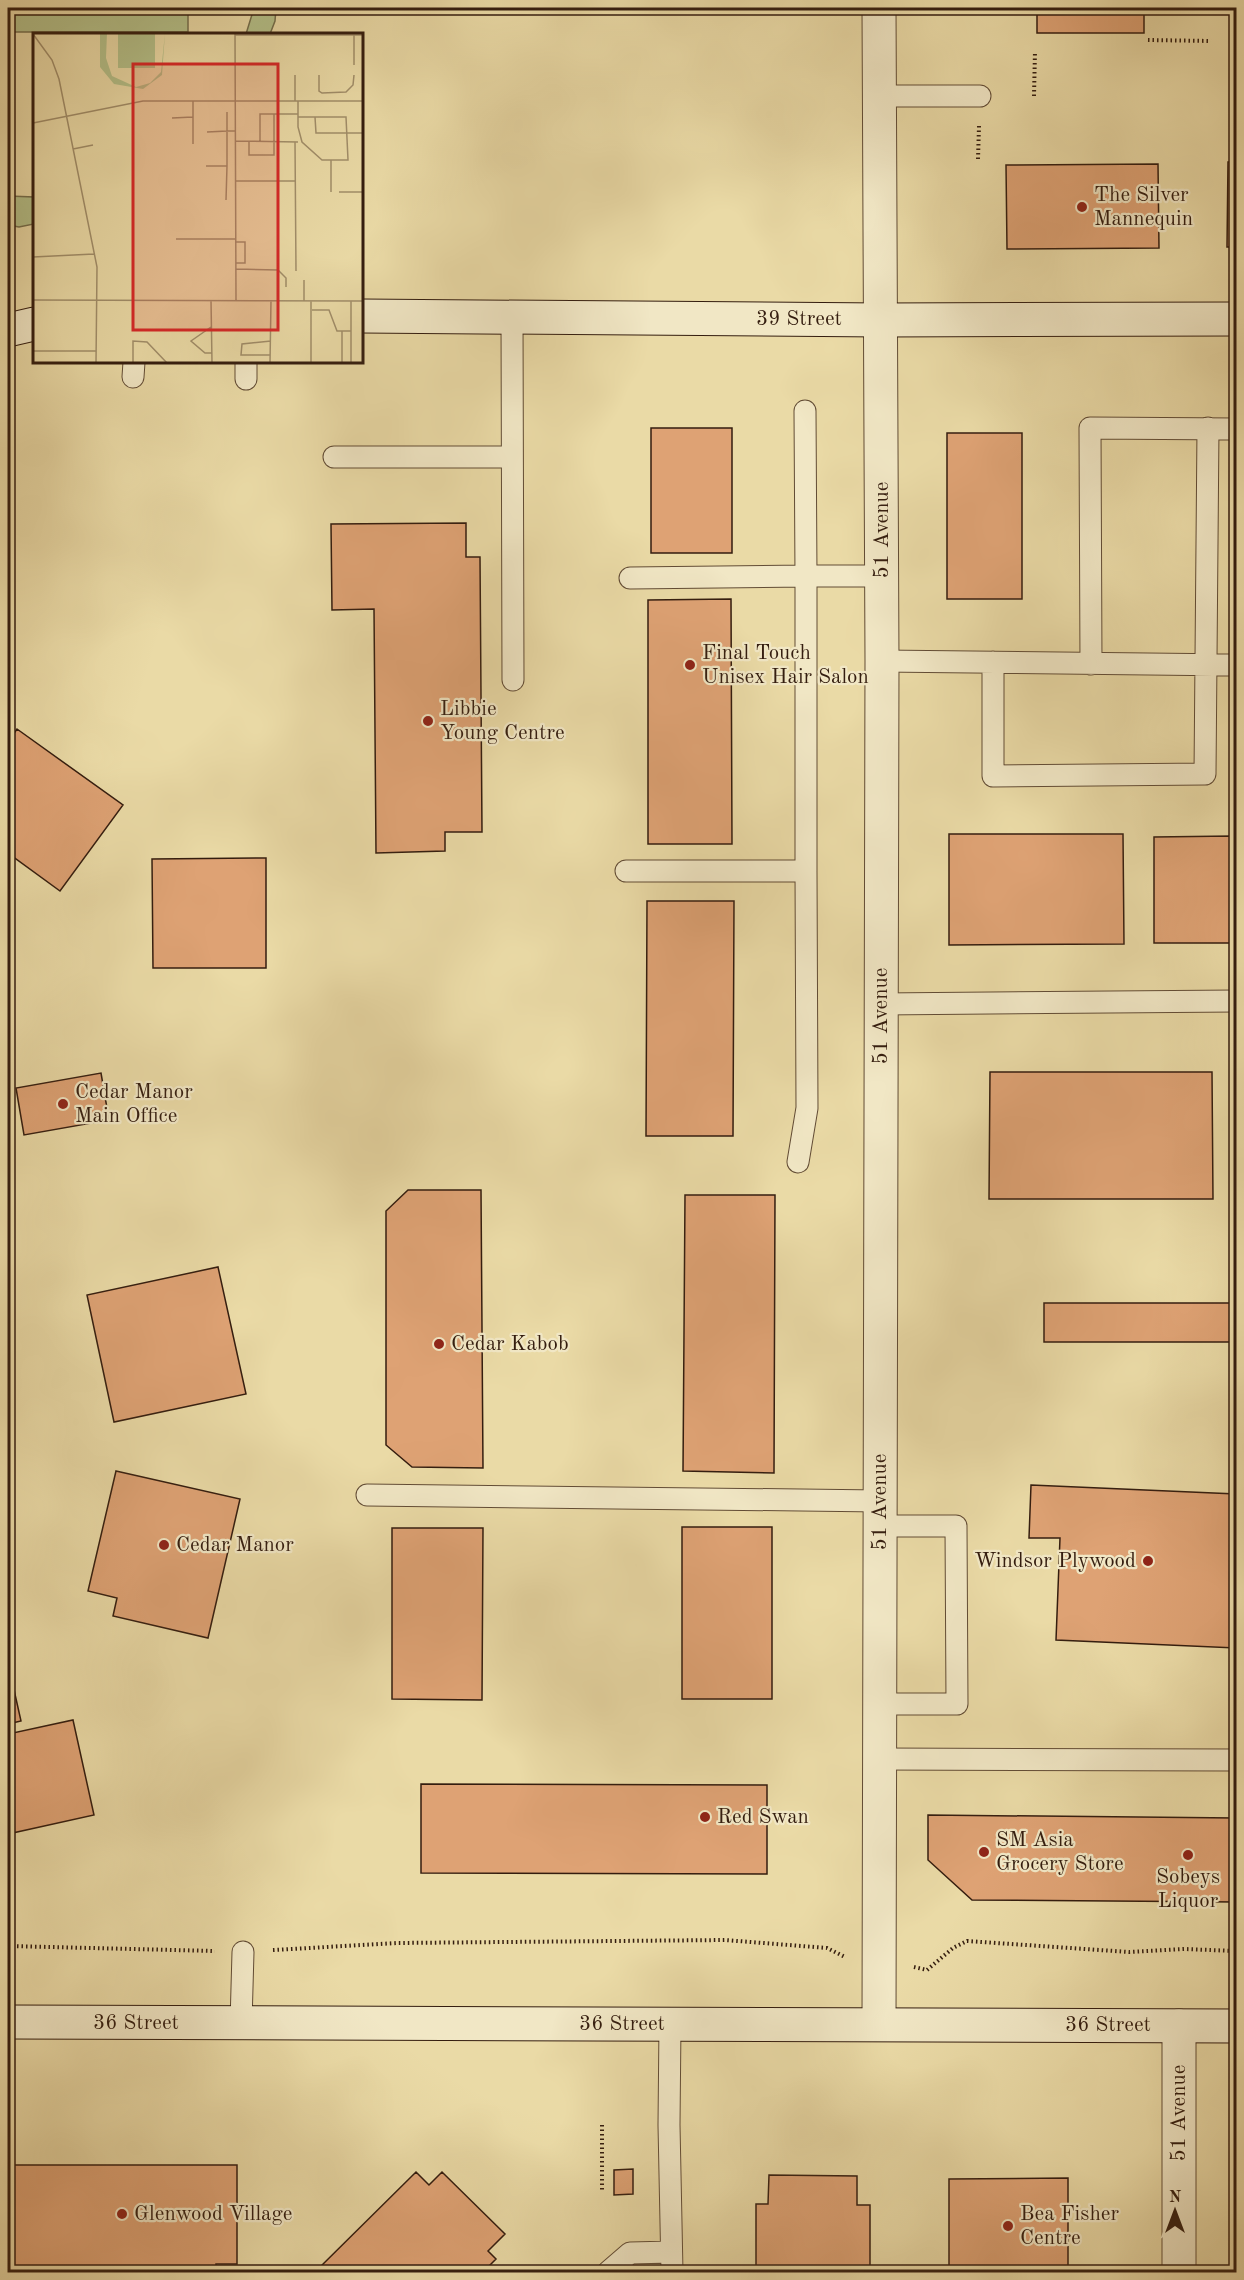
<svg xmlns="http://www.w3.org/2000/svg" width="1244" height="2280" font-family="'Old Standard TT',serif">
<style>
.green{fill:#b4c089;stroke:#746e4c;stroke-width:1.5}
.building{fill:#dea274;stroke:#341d0f;stroke-width:1.5}
.lines{fill:none;stroke-linecap:round;stroke-linejoin:round}
.lane-casing{stroke:#624c35;stroke-width:23}
.street-casing{stroke:#624c35;stroke-width:35}
.secondary-casing{stroke:#341d0f;stroke-width:35}
.path{stroke:#341d0f;stroke-width:4;stroke-dasharray:1.5 3;stroke-linecap:butt}
.lane{stroke:#f1e7c5;stroke-width:21}
.street{stroke:#f1e7c5;stroke-width:33}
.secondary{stroke:#f1e7c5;stroke-width:33}
.poi-dot{fill:#8f2418;stroke:#f1e7c5;stroke-width:2}
.labels{text-anchor:middle;dominant-baseline:central;stroke-width:4.5;stroke-linejoin:round;paint-order:stroke}
.poi-label{font-size:21px;fill:#341d0f;stroke:#f1e7c5;text-anchor:start}
.street-label{font-size:21px;fill:#341d0f;stroke:#f1e7c5}
.inset-road{fill:none;stroke:#a18e6a;stroke-width:1.5}
.view{fill:#d62828;fill-opacity:0.15;stroke:#d62828;stroke-width:3}
.inset-edge{fill:none;stroke:#341d0f;stroke-width:3}
</style>
<rect width="100%" height="100%" fill="#eadaa6"/>
<filter id="stains"><feTurbulence type="fractalNoise" baseFrequency=".00333" numOctaves="4"/><feColorMatrix values="0 0 0 0 .2 0 0 0 0 .09 0 0 0 0 .02 0 0 0 .5 -.17"/></filter>
<radialGradient id="worn" r=".72"><stop offset=".6" stop-color="#630" stop-opacity="0"/><stop offset="1" stop-color="#630" stop-opacity=".3"/></radialGradient>
<path class="green" d="M 8,8 L 188,8 L 188,32 L 8,32 Z
M 254,8 L 276,8 L 275,21 L 270,34 L 246,34 Z
M 8,196 L 34,197 L 34,224 L 19,227 L 8,225 Z"/>
<path class="building" d="M 1037,8 L 1144,8 L 1144,33 L 1037,33 Z
M 1228,162 L 1236,162 L 1236,247 L 1227,247 Z
M 1158,164 L 1159,248 L 1007,249 L 1006,165 Z
M 651,428 L 732,428 L 732,553 L 651,553 Z
M 947,433 L 1022,433 L 1022,599 L 947,599 Z
M 466,523 L 466,557 L 480,557 L 482,832 L 445,832 L 445,851 L 376,853 L 374,609 L 332,610 L 331,524 Z
M 731,599 L 732,844 L 648,844 L 648,600 Z
M 17,729 L 123,805 L 60,891 L 8,853 L 8,742 Z
M 949,834 L 1123,834 L 1124,944 L 949,945 Z
M 1232,836 L 1233,943 L 1154,943 L 1154,837 Z
M 266,858 L 266,968 L 153,968 L 152,859 Z
M 647,901 L 734,901 L 733,1136 L 646,1136 Z
M 990,1072 L 1212,1072 L 1213,1199 L 989,1199 Z
M 101,1073 L 109,1120 L 24,1135 L 16,1088 Z
M 408,1190 L 481,1190 L 483,1468 L 412,1467 L 386,1445 L 386,1211 Z
M 685,1195 L 775,1195 L 774,1473 L 683,1471 Z
M 218,1267 L 246,1394 L 114,1422 L 87,1295 Z
M 1044,1303 L 1236,1303 L 1236,1342 L 1044,1342 Z
M 116,1471 L 240,1499 L 208,1638 L 113,1616 L 117,1598 L 88,1591 Z
M 1031,1485 L 1236,1494 L 1236,1648 L 1056,1640 L 1060,1538 L 1029,1538 Z
M 682,1527 L 772,1527 L 772,1699 L 682,1699 Z
M 392,1528 L 483,1528 L 482,1700 L 392,1699 Z
M 8,1663 L 21,1721 L 8,1724 Z
M 73,1720 L 94,1815 L 8,1834 L 8,1734 Z
M 421,1784 L 767,1785 L 767,1874 L 421,1873 Z
M 928,1815 L 1235,1818 L 1236,1902 L 972,1900 L 928,1860 Z
M 8,2165 L 237,2165 L 237,2264 L 216,2264 L 216,2272 L 8,2272 Z
M 633,2169 L 633,2194 L 614,2195 L 614,2170 Z
M 416,2172 L 429,2185 L 442,2172 L 505,2234 L 488,2251 L 496,2259 L 483,2272 L 315,2272 Z
M 769,2175 L 857,2176 L 857,2205 L 870,2205 L 870,2272 L 756,2272 L 756,2204 L 768,2204 Z
M 1068,2178 L 1068,2272 L 949,2272 L 949,2179 Z"/>
<g class="lines">
<g class="lane-casing">
<path id="lane" d="M 880,96 L 980,96
M 512,317 L 513,680
M 133,377 L 134,362
M 246,379 L 246,362
M 334,457 L 511,457
M 630,578 L 806,576 L 805,411
M 882,661 L 1236,665
M 993,662 L 993,776 L 1205,774 L 1208,428
M 1091,664 L 1090,428 L 1236,429
M 626,871 L 806,871 L 806,576 L 882,576
M 881,1004 L 1236,1001
M 798,1162 L 807,1108 L 806,871
M 367,1495 L 880,1501
M 880,1704 L 957,1704 L 956,1526 L 880,1526
M 880,1759 L 1236,1760
M 241,2023 L 243,1952
M 670,2024 L 669,2125 L 672,2272
M 608,2272 L 630,2253 L 671,2252"/>
</g>
<g class="street-casing">
<path id="street" d="M 879,8 L 882,661 L 879,2024
M 1179,2272 L 1179,2026"/>
</g>
<g class="secondary-casing">
<path id="secondary" d="M 362,316 L 882,320 L 1236,319
M 8,330 L 34,324
M 8,2022 L 1236,2026"/>
</g>
<path class="path" d="M 1148,40 L 1211,41
M 1034,96 L 1035,51
M 978,159 L 979,126
M 8,1946 L 215,1951
M 273,1950 L 397,1943 L 725,1940 L 827,1948 L 845,1957
M 914,1967 L 927,1970 L 953,1948 L 967,1941 L 1129,1952 L 1184,1949 L 1236,1951
M 602,2125 L 602,2192"/>
<use href="#lane" class="lane"/>
<use href="#street" class="street"/>
<use href="#secondary" class="secondary"/>
</g>
<g class="poi-dot">
<circle cx="1082" cy="207" r="6"/>
<circle cx="690" cy="665" r="6"/>
<circle cx="428" cy="721" r="6"/>
<circle cx="63" cy="1104" r="6"/>
<circle cx="439" cy="1344" r="6"/>
<circle cx="164" cy="1545" r="6"/>
<circle cx="1148" cy="1561" r="6"/>
<circle cx="705" cy="1817" r="6"/>
<circle cx="984" cy="1852" r="6"/>
<circle cx="1188" cy="1855" r="6"/>
<circle cx="122" cy="2214" r="6"/>
<circle cx="1008" cy="2226" r="6"/>
</g>
<g class="labels">
<g class="poi-label">
<text x="1094" y="195">The Silver<tspan x="1094" dy="24">Mannequin</tspan></text>
<text x="702" y="653">Final Touch<tspan x="702" dy="24">Unisex Hair Salon</tspan></text>
<text x="440" y="709">Libbie<tspan x="440" dy="24">Young Centre</tspan></text>
<text x="75" y="1092">Cedar Manor<tspan x="75" dy="24">Main Office</tspan></text>
<text x="451" y="1344">Cedar Kabob</text>
<text x="176" y="1545">Cedar Manor</text>
<text x="1136" y="1561" text-anchor="end">Windsor Plywood</text>
<text x="717" y="1817">Red Swan</text>
<text x="996" y="1840">SM Asia<tspan x="996" dy="24">Grocery Store</tspan></text>
<text x="1188" y="1877" text-anchor="middle">Sobeys<tspan x="1188" dy="24">Liquor</tspan></text>
<text x="134" y="2214">Glenwood Village</text>
<text x="1020" y="2214">Bea Fisher<tspan x="1020" dy="24">Centre</tspan></text>
</g>
<g class="street-label">
<text x="799" y="319">39 Street</text>
<text transform="translate(882 530) rotate(-90)">51 Avenue</text>
<text transform="translate(881 1016) rotate(-90)">51 Avenue</text>
<text transform="translate(880 1502) rotate(-90)">51 Avenue</text>
<text x="136" y="2023">36 Street</text>
<text x="622" y="2024">36 Street</text>
<text x="1108" y="2025">36 Street</text>
<text transform="translate(1179 2113) rotate(-90)">51 Avenue</text>
</g>
</g>
<g transform="translate(33 33)">
<rect width="330" height="330" fill="#eadaa6"/>
<path d="M 67,0 L 74,0 L 73,25 L 79,43 L 103,54 L 117,50 L 128,39 L 132,0 L 129,42 L 110,56 L 81,51 L 67,34 ZM 85,0 L 122,0 L 122,35 L 85,35 Z" fill="#b4c089"/>
<path class="inset-road" d="M 202,0 L 203,267M 0,1 L 19,27 L 26,46 L 64,234 L 63,330M 202,2 L 330,2M 321,2 L 321,32M 262,42 L 262,68M 286,42 L 286,58 L 289,60 L 313,59 L 320,52 L 321,42M 160,68 L 160,111M 265,84 L 313,84 L 315,127 L 289,127 L 269,109 L 265,94 L 265,68M 282,84 L 283,100 L 330,100M 139,85 L 160,84M 0,90 L 110,68 L 330,68M 174,99 L 194,98 L 194,79M 203,108 L 265,109M 216,108 L 216,122 L 241,122 L 241,81M 227,109 L 227,81 L 265,81M 262,109 L 263,238M 40,116 L 60,112M 298,127 L 298,159M 173,133 L 194,133 L 194,98 L 203,98M 203,148 L 262,148M 306,159 L 330,159M 193,167 L 194,133M 143,206 L 203,206M 0,224 L 61,221M 203,230 L 212,230 L 212,209 L 203,209M 203,236 L 245,237 L 253,245 L 253,254M 0,267 L 330,268M 178,267 L 179,330M 271,268 L 271,247M 278,268 L 278,330M 318,268 L 318,330M 279,277 L 296,277 L 304,298 L 318,298M 178,294 L 158,308 L 172,320 L 179,320M 0,318 L 63,318M 237,322 L 208,322 L 209,311 L 238,308M 100,330 L 100,308 L 114,309 L 134,330M 237,330 L 238,267M 309,330 L 309,298"/>
<path class="view" d="M 100,31 L 245,31 L 245,297 L 100,297 Z"/>
<rect width="330" height="330" class="inset-edge"/>
</g>
<rect width="1244" height="2280" fill="none" stroke="#eadaa6" stroke-width="30"/>
<rect x="9" y="9" width="1226" height="2262" fill="none" stroke="#341d0f" stroke-width="3"/>
<rect x="15" y="15" width="1214" height="2250" fill="none" stroke="#341d0f" stroke-width="1.5"/>
<g transform="translate(1175 2211)" stroke="#f1e7c5" stroke-width="4.5" paint-order="stroke">
<path d="M0-4.5L10 22L0 15L-10 22Z" fill="#341d0f"/>
<text y="-9" font-size="16" font-weight="bold" text-anchor="middle" fill="#341d0f">N</text>
</g>
<rect width="100%" height="100%" filter="url(#stains)"/>
<rect width="100%" height="100%" fill="url(#worn)"/>
</svg>
